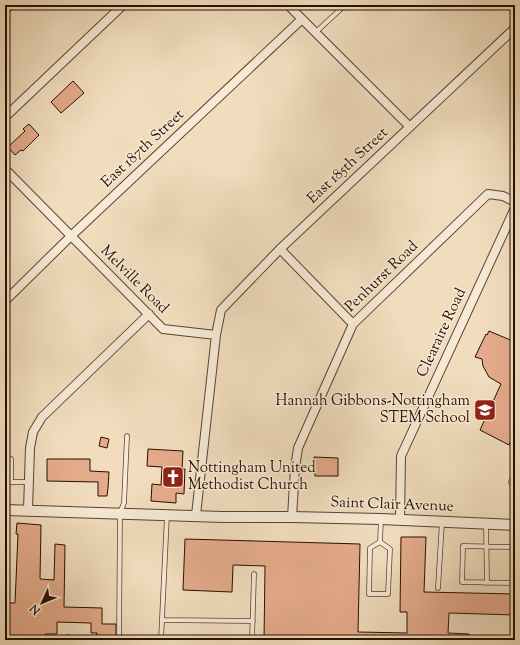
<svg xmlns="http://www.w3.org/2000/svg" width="520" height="645" font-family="'Sorts Mill Goudy',serif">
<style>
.green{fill:#b9c192;stroke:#706849}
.building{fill:#e4ab8b;stroke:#270f00}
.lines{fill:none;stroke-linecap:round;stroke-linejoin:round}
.service-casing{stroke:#5a4230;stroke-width:5.5}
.minor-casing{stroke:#5a4230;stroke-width:10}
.tertiary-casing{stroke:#5a4230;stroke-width:12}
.service{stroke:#f6e9d5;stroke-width:4}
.minor{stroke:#f6e9d5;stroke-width:8}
.tertiary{stroke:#f6e9d5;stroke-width:10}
.labels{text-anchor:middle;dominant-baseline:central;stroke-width:3;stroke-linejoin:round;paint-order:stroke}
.street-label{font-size:15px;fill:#270f00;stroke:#f6e9d5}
.poi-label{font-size:15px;fill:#270f00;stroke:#f6e9d5;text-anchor:end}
</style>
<rect width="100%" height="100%" fill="#f1ddbe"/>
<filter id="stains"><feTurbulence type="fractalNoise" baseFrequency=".005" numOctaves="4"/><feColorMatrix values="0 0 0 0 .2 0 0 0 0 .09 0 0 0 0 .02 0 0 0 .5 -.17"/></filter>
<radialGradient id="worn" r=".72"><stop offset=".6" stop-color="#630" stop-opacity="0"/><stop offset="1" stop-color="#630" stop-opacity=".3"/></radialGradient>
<path class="green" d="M 5,5 L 18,5 L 5,16 Z"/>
<path class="building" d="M 73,81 L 84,93 L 61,113 L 51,102 Z
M 29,124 L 39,135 L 23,151 L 21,150 L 15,155 L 8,147 L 25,131 L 23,129 Z
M 489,331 L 515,342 L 515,431 L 509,445 L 480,430 L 501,384 L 489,377 L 483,366 L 482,359 L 475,357 L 486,334 L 487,335 Z
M 101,437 L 109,439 L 107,448 L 99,446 Z
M 148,449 L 183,451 L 182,469 L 185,469 L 184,494 L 176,493 L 176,503 L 151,501 L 152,484 L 161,485 L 162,467 L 147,466 Z
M 314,457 L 338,458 L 338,476 L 315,476 Z
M 47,459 L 90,459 L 90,471 L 109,472 L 108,488 L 107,496 L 98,496 L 98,482 L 47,481 Z
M 17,523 L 41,525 L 40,579 L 54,580 L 55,544 L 65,545 L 64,607 L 102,608 L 102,624 L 116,624 L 116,640 L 96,640 L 97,633 L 91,633 L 91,623 L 57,622 L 57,634 L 45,634 L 45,640 L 5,640 L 5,603 L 15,603 L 18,534 L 16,534 Z
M 401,537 L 426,537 L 424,592 L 515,594 L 515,615 L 449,613 L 448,633 L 469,634 L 469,640 L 264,640 L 265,566 L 233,565 L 232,592 L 183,590 L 185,539 L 360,544 L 358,632 L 407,633 L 407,612 L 400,612 Z"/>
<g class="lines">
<g class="service-casing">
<path id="service" d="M 316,32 L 345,5
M 11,459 L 11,482
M 515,473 L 511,482 L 513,486 L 515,488
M 5,482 L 28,482
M 486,524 L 487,583
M 380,542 L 390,549 L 388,594 L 369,594 L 370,548 L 380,542 L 381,519
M 515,547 L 463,546 L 462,582 L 515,583 L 515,574
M 438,588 L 442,522
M 162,620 L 253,621
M 68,640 L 68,637
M 119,640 L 120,513 L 124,503 L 127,436
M 161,640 L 167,515
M 252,640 L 254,574"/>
</g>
<g class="minor-casing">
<path id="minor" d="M 288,5 L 410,127
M 5,117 L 123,5
M 5,169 L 163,329 L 216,335
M 280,249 L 353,324
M 5,301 L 71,236 L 302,19
M 28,510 L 30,448 L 33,432 L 42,417 L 149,314
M 196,515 L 216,335 L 221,310 L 280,249 L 515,28
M 292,517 L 295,468 L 298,448 L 353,324 L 488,194 L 503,196 L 515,202
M 400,520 L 401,456 L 515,208"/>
</g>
<g class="tertiary-casing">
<path id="tertiary" d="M 5,510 L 223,517 L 292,517 L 381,519 L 515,525"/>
</g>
<use href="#service" class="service"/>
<use href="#minor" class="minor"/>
<use href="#tertiary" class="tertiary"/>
</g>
<defs>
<g id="school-square" transform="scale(1.15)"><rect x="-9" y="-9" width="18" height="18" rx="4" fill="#8f2418" stroke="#f6e9d5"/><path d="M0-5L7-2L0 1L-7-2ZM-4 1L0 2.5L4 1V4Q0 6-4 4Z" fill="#fff"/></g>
<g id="church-square" transform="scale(1.15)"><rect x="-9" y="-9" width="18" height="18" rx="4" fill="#8f2418" stroke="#f6e9d5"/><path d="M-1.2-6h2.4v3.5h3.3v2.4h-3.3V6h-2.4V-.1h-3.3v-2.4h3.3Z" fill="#fff"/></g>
</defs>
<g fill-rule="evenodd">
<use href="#school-square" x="485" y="410"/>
<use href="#church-square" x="173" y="477"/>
</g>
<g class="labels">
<g class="street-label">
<text transform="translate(143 149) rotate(-43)">East 187th Street</text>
<text transform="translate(348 166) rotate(-43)">East 185th Street</text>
<text transform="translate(382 277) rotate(-44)">Penhurst Road</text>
<text transform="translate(134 280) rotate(45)">Melville Road</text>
<text transform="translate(442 333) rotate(-65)">Clearaire Road</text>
<text transform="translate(392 505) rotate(2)">Saint Clair Avenue</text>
</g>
<g class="poi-label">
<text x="470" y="401">Hannah Gibbons-Nottingham<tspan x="470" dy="17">STEM School</tspan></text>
<text x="188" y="468" text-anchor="start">Nottingham United<tspan x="188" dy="17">Methodist Church</tspan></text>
</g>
</g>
<rect width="520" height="645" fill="none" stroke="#f1ddbe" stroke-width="20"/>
<rect x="6" y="6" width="508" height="633" fill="none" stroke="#270f00" stroke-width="2"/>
<rect x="10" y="10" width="500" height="625" fill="none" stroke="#270f00"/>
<g transform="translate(42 603) rotate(226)" stroke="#f6e9d5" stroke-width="3" paint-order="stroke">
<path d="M0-3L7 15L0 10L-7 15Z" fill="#270f00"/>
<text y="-6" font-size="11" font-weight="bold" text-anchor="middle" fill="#270f00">N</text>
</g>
<rect width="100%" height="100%" filter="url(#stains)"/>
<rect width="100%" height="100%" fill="url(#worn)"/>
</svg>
